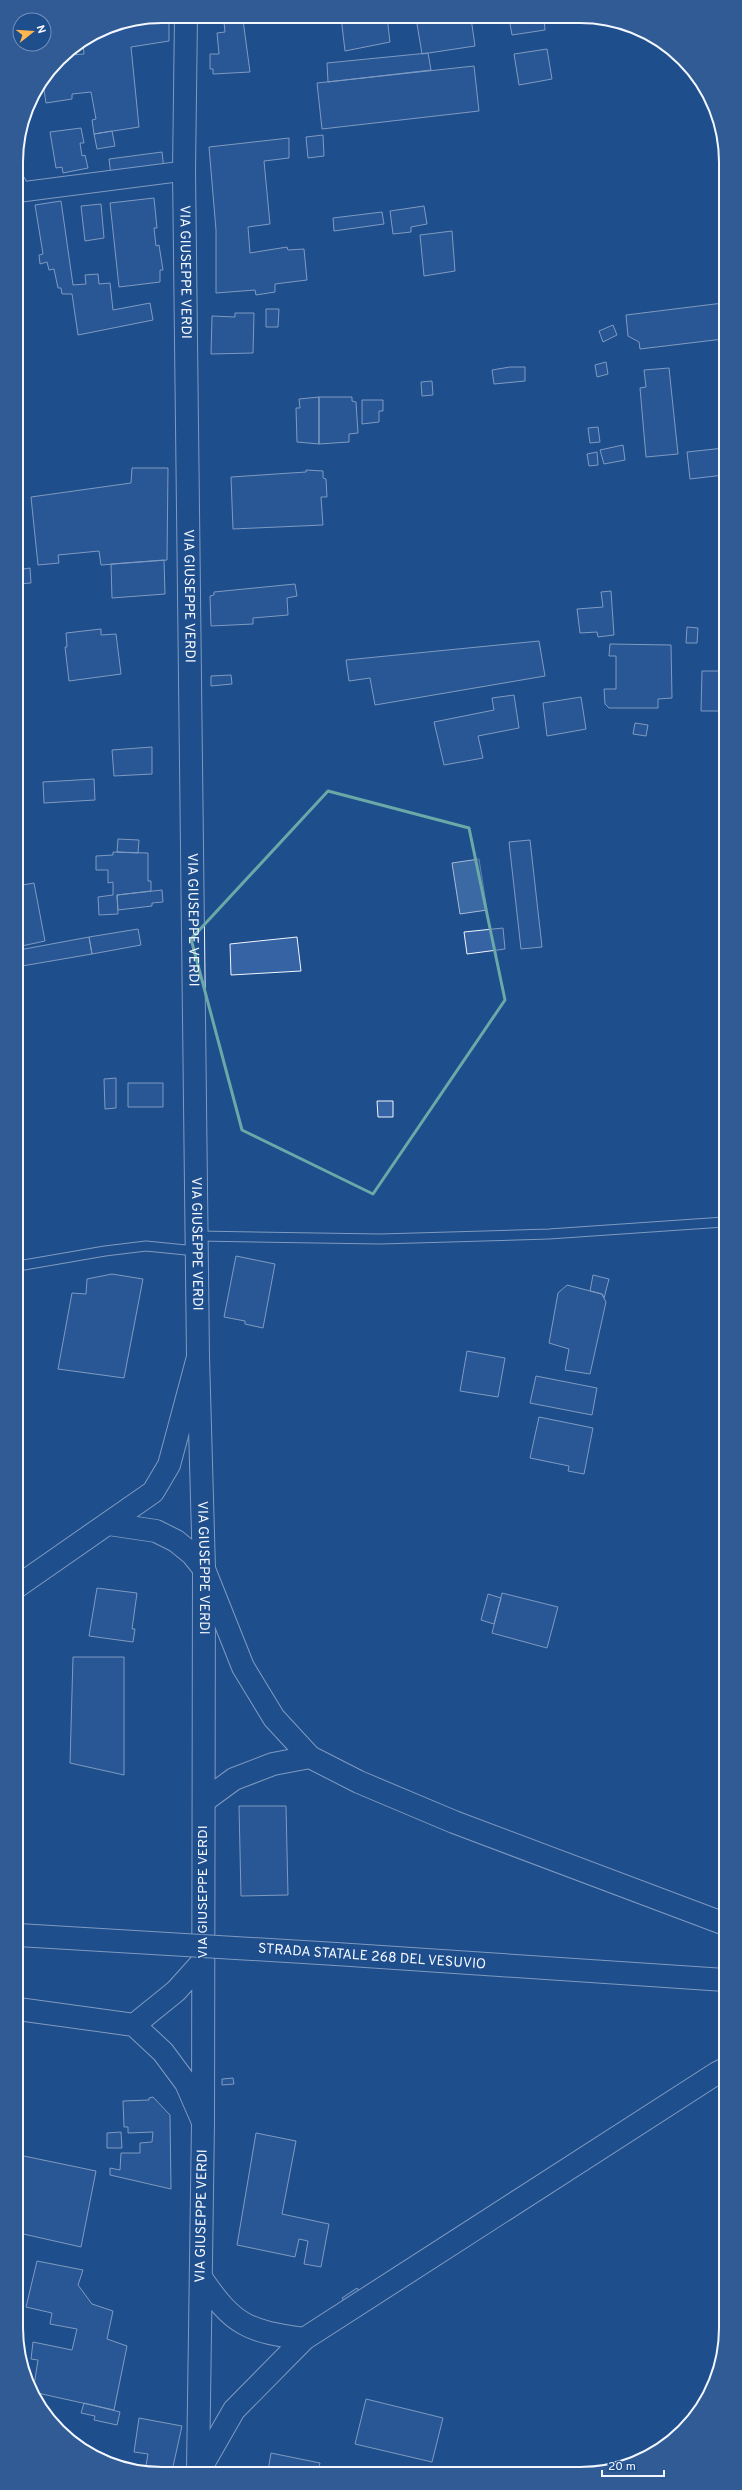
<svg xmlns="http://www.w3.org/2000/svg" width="742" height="2490" font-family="Overpass,sans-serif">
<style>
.water{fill:#3b69a3;stroke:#a8bbd7}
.building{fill:#3563a3;stroke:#f2f6ff}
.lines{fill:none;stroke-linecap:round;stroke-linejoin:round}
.lane-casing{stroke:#f2f6ff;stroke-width:11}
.street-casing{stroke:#f2f6ff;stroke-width:21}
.secondary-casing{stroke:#f2f6ff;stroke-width:24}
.highway-casing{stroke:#f2f6ff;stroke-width:24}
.lane{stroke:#1f4e8c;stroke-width:9}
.street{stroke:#1f4e8c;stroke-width:19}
.secondary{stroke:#1f4e8c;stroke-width:22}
.highway{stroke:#1f4e8c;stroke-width:22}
.highway-bridge-casing{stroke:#f2f6ff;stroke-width:24;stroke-linecap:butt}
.highway-bridge{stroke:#1f4e8c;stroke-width:22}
.marked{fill:none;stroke:#6aa9a8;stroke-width:3;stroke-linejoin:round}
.labels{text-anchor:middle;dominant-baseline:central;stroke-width:3;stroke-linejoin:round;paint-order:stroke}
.street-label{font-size:14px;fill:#f2f6ff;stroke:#1f4e8c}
.rim{fill:none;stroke:#f2f6ff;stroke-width:2}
</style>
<rect width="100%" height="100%" fill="#1f4e8c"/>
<path class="water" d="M 479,859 L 487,910 L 460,914 L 452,863 Z"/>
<path class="building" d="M 162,16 L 169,16 L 169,41 L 131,47 L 139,127 L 94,134 L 92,120 L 96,119 L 91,92 L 72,94 L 72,99 L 46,103 L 43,83 L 59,59 L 69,52 L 70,55 L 84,54 L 83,43 L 106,27 Z
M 341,17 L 387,17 L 390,42 L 345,51 Z
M 416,18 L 471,18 L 475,46 L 422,54 Z
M 509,18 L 544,18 L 545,30 L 512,35 Z
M 243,20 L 250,72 L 213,74 L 213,69 L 210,69 L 210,54 L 219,54 L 217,33 L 225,32 L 224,22 Z
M 547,49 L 552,79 L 519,85 L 514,54 Z
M 428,53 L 431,70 L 328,82 L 327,63 Z
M 474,66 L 479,111 L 322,129 L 317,83 Z
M 81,128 L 84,143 L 80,143 L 82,156 L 85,155 L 88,168 L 63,173 L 62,167 L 56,168 L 50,132 Z
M 112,131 L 115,146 L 97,149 L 94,134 Z
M 323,135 L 324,156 L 308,158 L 306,137 Z
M 289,138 L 289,158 L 264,161 L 270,224 L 248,227 L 250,253 L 287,247 L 288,250 L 304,249 L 307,280 L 275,284 L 275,292 L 256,295 L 255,290 L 216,293 L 216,230 L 209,147 Z
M 162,152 L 164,169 L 111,176 L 109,159 Z
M 154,198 L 157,228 L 154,228 L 156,246 L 159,245 L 163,270 L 160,270 L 160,282 L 119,287 L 110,203 Z
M 61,201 L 73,285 L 86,284 L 85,275 L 98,274 L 99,284 L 110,283 L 113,310 L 150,303 L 153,320 L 78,335 L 72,294 L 62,294 L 61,288 L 58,288 L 54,269 L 49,270 L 47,262 L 40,264 L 39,255 L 43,254 L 35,205 Z
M 101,204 L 104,238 L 85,241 L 81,206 Z
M 424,206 L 427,224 L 411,227 L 411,232 L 393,234 L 390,211 Z
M 382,212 L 384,224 L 334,231 L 333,218 Z
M 452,231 L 455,271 L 424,276 L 420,235 Z
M 723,303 L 723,339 L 640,349 L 639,342 L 628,336 L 626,315 Z
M 266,309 L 279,309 L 278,327 L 266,327 Z
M 235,313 L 254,313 L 253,353 L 211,354 L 212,316 L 235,317 Z
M 613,325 L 617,335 L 603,342 L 599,331 Z
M 606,362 L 608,374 L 597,377 L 595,365 Z
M 510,367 L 525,367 L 525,381 L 494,384 L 492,370 Z
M 669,368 L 678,454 L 646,457 L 640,388 L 646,387 L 644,370 Z
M 432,381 L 433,395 L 422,396 L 421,382 Z
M 319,397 L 352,397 L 352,401 L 356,402 L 358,433 L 349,434 L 349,442 L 319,444 Z
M 319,397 L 319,444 L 297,442 L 296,408 L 300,408 L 299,399 Z
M 362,400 L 383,400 L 383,411 L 379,411 L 379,422 L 362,424 Z
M 598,427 L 600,442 L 590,443 L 588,428 Z
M 623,445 L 625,460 L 604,464 L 600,450 Z
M 724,448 L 724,475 L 690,479 L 687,452 Z
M 597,452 L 598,465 L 589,466 L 587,454 Z
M 132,468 L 168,468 L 167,560 L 101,565 L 99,551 L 58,555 L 59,563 L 38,565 L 31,497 L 131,483 Z
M 306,470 L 323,471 L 323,478 L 326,479 L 327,497 L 321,497 L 323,525 L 233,529 L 231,477 L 306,472 Z
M 164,560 L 165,594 L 112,598 L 111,564 Z
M 30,568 L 31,583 L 17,584 L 17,570 Z
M 295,584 L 297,596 L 287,598 L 288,615 L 253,618 L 253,624 L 211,626 L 210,596 L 214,595 L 214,592 Z
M 611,591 L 614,635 L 598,637 L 597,632 L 580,633 L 577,609 L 603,607 L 601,592 Z
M 687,627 L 698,628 L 697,643 L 686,643 Z
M 101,629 L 101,635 L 116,634 L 121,674 L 69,681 L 65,647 L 67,647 L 66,633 Z
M 539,641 L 545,676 L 375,705 L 370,678 L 349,681 L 346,660 Z
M 610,644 L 671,645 L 672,698 L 658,699 L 658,708 L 609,708 L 605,704 L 604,689 L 616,689 L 616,656 L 609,656 Z
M 702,671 L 724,671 L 724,711 L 701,711 Z
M 231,675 L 232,684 L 211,686 L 211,676 Z
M 514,695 L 519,728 L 478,736 L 483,758 L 444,765 L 434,722 L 494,710 L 492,698 Z
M 581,697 L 586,729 L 547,736 L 543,703 Z
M 635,723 L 648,725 L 646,736 L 633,734 Z
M 152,747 L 152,774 L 114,776 L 112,750 Z
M 94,779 L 95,800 L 44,803 L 43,782 Z
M 118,839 L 139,840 L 138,853 L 117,852 Z
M 530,840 L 542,947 L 521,949 L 509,842 Z
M 113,852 L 148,853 L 148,881 L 151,881 L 151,891 L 117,895 L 118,914 L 99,915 L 98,897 L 113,895 L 113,882 L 108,883 L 108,870 L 96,870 L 96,856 L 113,855 Z
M 34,883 L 45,941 L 17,947 L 17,886 Z
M 162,890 L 163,902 L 152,903 L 152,906 L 118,910 L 117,895 Z
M 503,928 L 505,949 L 467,954 L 464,932 Z
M 138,929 L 141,945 L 92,954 L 89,937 Z
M 89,937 L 92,954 L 22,966 L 19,950 Z
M 297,937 L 301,971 L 231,975 L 230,944 Z
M 116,1078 L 116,1108 L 105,1109 L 104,1079 Z
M 128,1083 L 163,1083 L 163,1107 L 128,1107 Z
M 17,1098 L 21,1098 L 17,1127 Z
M 377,1101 L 393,1101 L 393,1117 L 378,1117 Z
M 236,1256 L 275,1264 L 263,1328 L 245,1324 L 245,1321 L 224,1317 Z
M 112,1274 L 143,1279 L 124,1378 L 58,1369 L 72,1293 L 86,1294 L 87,1279 Z
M 593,1275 L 609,1279 L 604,1298 L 602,1294 L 590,1291 Z
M 567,1285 L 602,1294 L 606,1302 L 590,1374 L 565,1370 L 569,1349 L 549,1343 L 558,1293 Z
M 467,1351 L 505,1358 L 498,1397 L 460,1391 Z
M 536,1376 L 597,1388 L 592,1415 L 530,1403 Z
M 539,1417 L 593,1428 L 584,1474 L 568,1471 L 569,1466 L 530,1458 Z
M 97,1588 L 137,1593 L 132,1629 L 135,1629 L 133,1642 L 89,1636 Z
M 502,1593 L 558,1607 L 547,1648 L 492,1633 Z
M 488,1594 L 501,1598 L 494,1624 L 481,1620 Z
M 73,1657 L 124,1657 L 124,1775 L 70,1763 Z
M 239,1806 L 286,1806 L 288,1895 L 241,1896 Z
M 233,2078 L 234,2084 L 222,2085 L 222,2079 Z
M 153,2097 L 170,2115 L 171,2189 L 110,2175 L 110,2168 L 120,2170 L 121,2153 L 140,2153 L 140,2143 L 152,2142 L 153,2132 L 128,2133 L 128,2127 L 124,2127 L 123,2101 L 149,2100 L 149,2098 Z
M 121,2132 L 122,2148 L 107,2148 L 107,2133 Z
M 256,2133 L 296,2141 L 282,2214 L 329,2224 L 321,2267 L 304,2264 L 308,2241 L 299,2239 L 295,2257 L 237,2245 Z
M 19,2155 L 96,2171 L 81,2247 L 19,2233 Z
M 37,2261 L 83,2270 L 78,2285 L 92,2304 L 113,2311 L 107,2339 L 127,2346 L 114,2410 L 33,2392 L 38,2360 L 31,2359 L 33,2342 L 72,2350 L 77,2329 L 50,2324 L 52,2313 L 26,2307 Z
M 357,2288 L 364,2298 L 349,2308 L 342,2298 Z
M 366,2399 L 443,2418 L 432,2462 L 355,2444 Z
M 84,2403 L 120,2412 L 117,2425 L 94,2420 L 95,2416 L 81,2413 Z
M 139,2418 L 182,2426 L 172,2471 L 145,2471 L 148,2454 L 134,2452 Z
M 271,2453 L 320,2463 L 318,2471 L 268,2471 Z"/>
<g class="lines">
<g class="lane-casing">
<path id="lane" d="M 197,1236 L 380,1239 L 549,1234 L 724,1222
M 18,1266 L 105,1251 L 146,1246 L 196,1251"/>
</g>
<g class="street-casing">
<path id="street" d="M 16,183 L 21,192 L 184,171"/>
</g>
<g class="secondary-casing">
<g id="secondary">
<path id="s1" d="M 186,16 L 184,171 L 198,1357 L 204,1569 L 203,2122 L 198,2471"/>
</g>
</g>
<g class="highway-casing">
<path id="highway" d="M 109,1524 L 156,1531 L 176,1541 L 192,1554 L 204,1569 L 243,1667 L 274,1718 L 310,1757 L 359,1782 L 454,1822 L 725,1924
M 18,1586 L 153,1492 L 169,1465 L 198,1357
M 204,1801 L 234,1779 L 273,1764 L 310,1757
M 336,1954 L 725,1980
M 18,2009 L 134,2025 L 163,2052 L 186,2083 L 203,2122
M 134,2025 L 176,1991 L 203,1961
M 202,2279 C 234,2326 248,2331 304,2339
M 199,2471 L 234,2410 L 304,2339 L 717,2073 L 725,2069"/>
</g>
<use href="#lane" class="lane"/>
<use href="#street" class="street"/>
<use href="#secondary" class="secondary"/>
<use href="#highway" class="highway"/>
<g class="highway-bridge-casing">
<path id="highway-bridge" d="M 18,1935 L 336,1954"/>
</g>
<use href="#highway-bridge" class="highway-bridge"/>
</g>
<path d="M0 0H742V2490H0ZM 328,791 L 469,828 L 505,1000 L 373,1194 L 242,1130 L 191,939 Z" fill="#1f4e8c" fill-opacity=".55" fill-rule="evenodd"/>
<path class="marked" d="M 328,791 L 469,828 L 505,1000 L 373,1194 L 242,1130 L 191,939 Z"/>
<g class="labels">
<g class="street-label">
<text stroke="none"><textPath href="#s1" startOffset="256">VIA GIUSEPPE VERDI</textPath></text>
<text stroke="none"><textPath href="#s1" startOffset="580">VIA GIUSEPPE VERDI</textPath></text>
<text stroke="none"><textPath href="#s1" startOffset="904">VIA GIUSEPPE VERDI</textPath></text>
<text stroke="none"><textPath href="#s1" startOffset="1228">VIA GIUSEPPE VERDI</textPath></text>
<text stroke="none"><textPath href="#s1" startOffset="1552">VIA GIUSEPPE VERDI</textPath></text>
<text transform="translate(203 1892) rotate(-90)">VIA GIUSEPPE VERDI</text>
<text transform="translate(372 1957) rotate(4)">STRADA STATALE 268 DEL VESUVIO</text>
<text transform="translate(202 2216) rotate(-89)">VIA GIUSEPPE VERDI</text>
</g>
</g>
<path d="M0 0H742V2490H0ZM162 23H580A139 139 0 0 1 719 162V2328A139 139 0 0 1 580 2467H162A139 139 0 0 1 23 2328V162A139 139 0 0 1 162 23Z" fill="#305b95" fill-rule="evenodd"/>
<path class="rim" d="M162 23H580A139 139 0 0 1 719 162V2328A139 139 0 0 1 580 2467H162A139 139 0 0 1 23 2328V162A139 139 0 0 1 162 23Z"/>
<g transform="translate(32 32) rotate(73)"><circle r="19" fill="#1f4e8c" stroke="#7391ba"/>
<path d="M0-3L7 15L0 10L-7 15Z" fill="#ffb74d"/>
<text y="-6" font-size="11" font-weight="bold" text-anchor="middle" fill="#f2f6ff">N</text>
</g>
<path d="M602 2470v6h62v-6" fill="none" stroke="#f2f6ff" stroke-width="2"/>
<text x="608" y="2470" font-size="12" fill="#f2f6ff" stroke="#1f4e8c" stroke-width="3" paint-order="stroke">20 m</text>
</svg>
